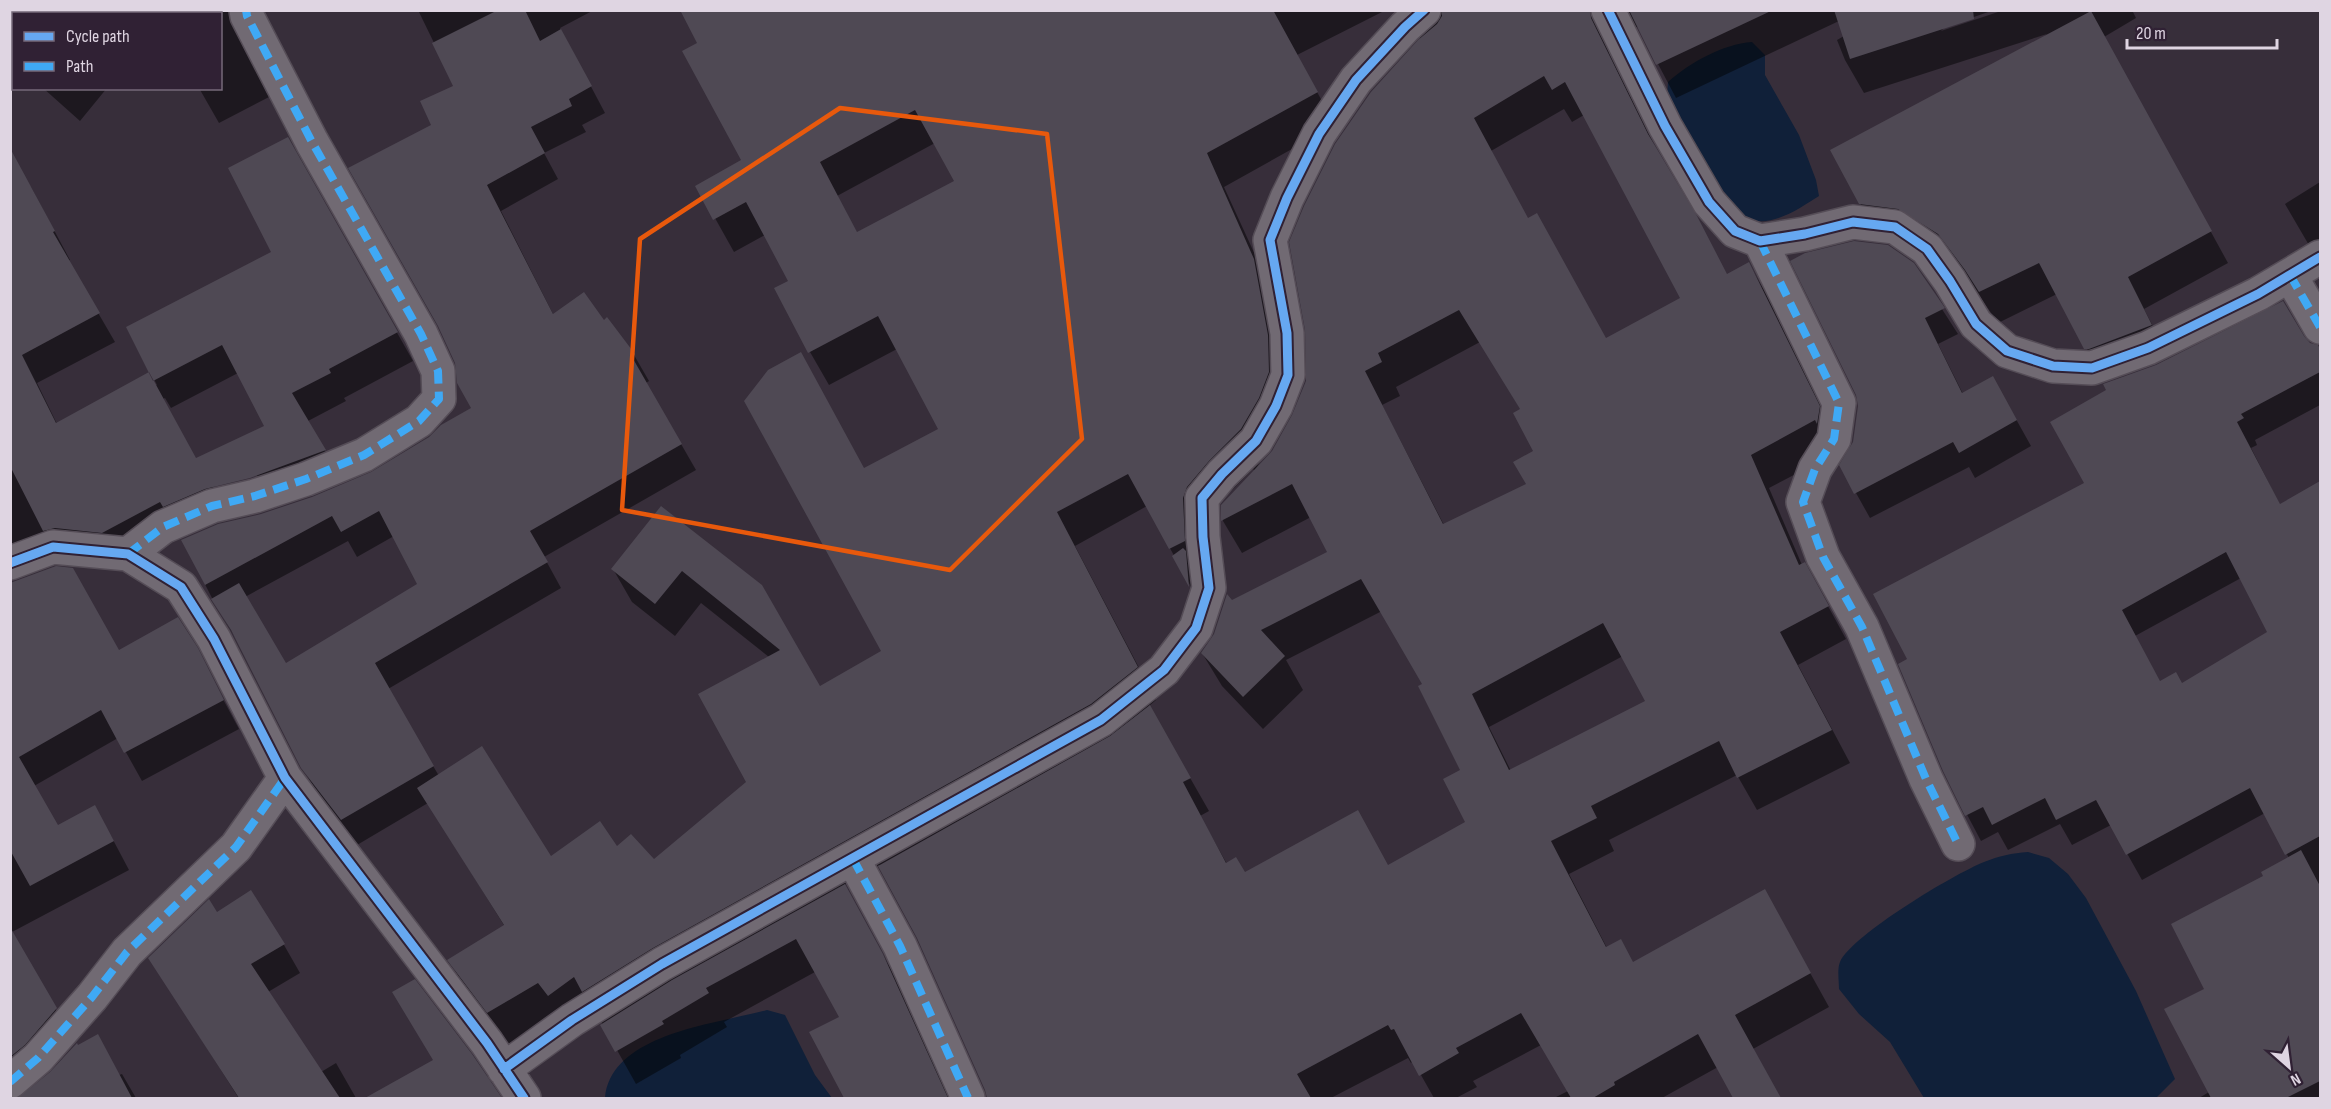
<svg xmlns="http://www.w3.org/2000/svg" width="2331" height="1109" font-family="'Sofia Sans Condensed',sans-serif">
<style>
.water{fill:#102039}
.shadow{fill:#0007;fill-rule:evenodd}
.building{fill:#4f4954;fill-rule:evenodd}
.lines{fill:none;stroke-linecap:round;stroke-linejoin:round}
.minor-casing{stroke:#554d57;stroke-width:36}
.minor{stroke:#716a73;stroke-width:33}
.quiet{stroke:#3fa9f5;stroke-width:8;stroke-dasharray:15 8;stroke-linecap:butt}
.cycleway-casing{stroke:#302134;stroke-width:13}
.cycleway{stroke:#66a8f1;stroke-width:9}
.marked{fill:none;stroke:#e8590c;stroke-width:4.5;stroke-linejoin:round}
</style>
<rect width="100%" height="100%" fill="#372e3a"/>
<path class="water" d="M 1752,42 L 1765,55 L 1765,75 L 1799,135 L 1816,180 L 1819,196 C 1800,208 1772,228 1748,219 C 1742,217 1737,212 1732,208 L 1667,97 L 1668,82 C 1689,63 1723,44 1752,42 Z
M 2028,852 L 2049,858 L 2068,874 L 2086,898 L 2136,991 L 2175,1079 L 2156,1098 L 1924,1098 L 1890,1042 L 1859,1014 L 1839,989 C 1839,981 1837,969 1840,962 C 1852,935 1954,874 1984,862 C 1999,856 2012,853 2028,852 Z
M 767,1010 L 785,1015 L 815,1075 L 832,1098 L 605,1098 C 611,1033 717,1024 767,1010 Z"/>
<path class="shadow" d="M 10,10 L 247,10 L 231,22 L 269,97 L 219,123 L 199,88 L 220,88 L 220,14 L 14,14 L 14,63 L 10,60 Z
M 418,10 L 594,10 L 560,28 L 605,113 L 582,125 L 586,132 L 544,153 L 558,179 L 501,211 L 554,316 L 603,322 L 607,319 L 634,355 L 649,381 L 646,383 L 696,470 L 544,557 L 561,588 L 388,689 L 439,776 L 551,858 L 617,848 L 654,861 L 747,782 L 769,657 L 701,603 L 675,636 L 632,602 L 613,569 L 661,508 L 819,688 L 883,652 L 864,469 L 940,429 L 897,349 L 829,385 L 810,352 L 790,282 L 765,235 L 734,252 L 697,186 L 743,161 L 699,43 L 682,10 L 1386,10 L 1297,55 L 1335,125 L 1224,187 L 1273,294 L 1277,431 L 1257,467 L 1273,451 L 1294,416 L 1307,382 L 1421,40 L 1403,10 L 1994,10 L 1945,27 L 1941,31 L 2004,10 L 2132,10 L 2136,18 L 2104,37 L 2228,263 L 2144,309 L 2169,357 L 2104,380 L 2057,294 L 1998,323 L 1958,265 L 1878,235 L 1860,203 L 2047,34 L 1864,93 L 1845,60 L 1837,40 L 1844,36 L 1839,21 L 1676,98 L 1639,28 L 1630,24 L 1608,42 L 1609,53 L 1664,165 L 1727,275 L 1749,264 L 1768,297 L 1838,441 L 1836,453 L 1769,488 L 1802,565 L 1823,597 L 1846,639 L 1798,665 L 1850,763 L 1757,810 L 1737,775 L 1609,840 L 1614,851 L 1569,874 L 1607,948 L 1633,963 L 1783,924 L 1829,1007 L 1753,1049 L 1780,1098 L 1735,1098 L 1718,1067 L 1662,1098 L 1554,1098 L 1568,1091 L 1541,1045 L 1473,1081 L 1477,1087 L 1456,1098 L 1434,1098 L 1413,1061 L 1411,1063 L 1408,1058 L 1331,1098 L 988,1098 L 987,1090 L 918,938 L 879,865 L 844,885 L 902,989 L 950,1098 L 846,1098 L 840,1088 L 841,1018 L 815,972 L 724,1022 L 727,1027 L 680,1055 L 681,1058 L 636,1084 L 594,1009 L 558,1015 L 508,1045 L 468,993 L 449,960 L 505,927 L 428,803 L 357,845 L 318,794 L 302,767 L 238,642 L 213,600 L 183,541 L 312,498 L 372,474 L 473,409 L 433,126 L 455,86 ZM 1564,109 L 1572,122 L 1584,115 L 1682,299 L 1606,340 L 1528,220 L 1491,151 ZM 935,143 L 956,181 L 857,233 L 837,196 ZM 1480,342 L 1521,410 L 1535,451 L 1528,484 L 1444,525 L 1382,405 L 1400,396 L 1396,387 ZM 1253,469 L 1255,471 L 1222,505 L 1223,521 L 1242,553 L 1311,517 L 1330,552 L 1232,602 L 1215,635 L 1202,653 L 1222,686 L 1263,729 L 1303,690 L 1286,660 L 1382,611 L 1424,685 L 1462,771 L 1467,823 L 1388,867 L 1245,874 L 1227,864 L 1200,816 L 1209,811 L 1149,706 L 1156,700 L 1075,546 L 1147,506 L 1196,596 L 1206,520 L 1228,494 ZM 394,536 L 419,584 L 285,665 L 245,597 L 348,541 L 357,557 ZM 1623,656 L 1647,702 L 1511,771 L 1489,727 Z
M 43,88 L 107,88 L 80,121 Z
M 288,139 L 413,361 L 344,398 L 346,401 L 308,421 L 341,479 L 64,557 L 20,574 L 10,581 L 10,160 L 31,187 L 70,260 L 68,261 L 115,342 L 37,383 L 57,424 L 157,385 L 128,328 L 273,253 ZM 238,373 L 266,427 L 196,460 L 163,399 L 165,398 L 171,408 ZM 257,475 L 258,478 L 212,489 L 216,484 Z
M 2320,182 L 2320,264 L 2285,204 Z
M 1913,264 L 1958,334 L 1938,344 L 1963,394 L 2007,403 L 2031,446 L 1975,478 L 1969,467 L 1870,518 L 1856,493 L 1854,442 Z
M 2303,337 L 2309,344 L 2317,347 L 2320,352 L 2320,405 L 2255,440 L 2257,445 L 2251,448 L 2280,505 L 2320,483 L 2320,1098 L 2199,1098 L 2209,1092 L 2206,990 L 2265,876 L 2289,858 L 2265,813 L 2142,880 L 2111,825 L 2072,845 L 2060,824 L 2008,850 L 1998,832 L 1981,841 L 1944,771 L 2086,483 ZM 2241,578 L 2269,632 L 2182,685 L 2160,682 L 2135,636 Z
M 17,582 L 119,652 L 196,649 L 239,729 L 142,781 L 118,738 L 34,786 L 58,827 L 111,836 L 129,870 L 12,932 L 72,1038 L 10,1098 L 10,583 Z
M 216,914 L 284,945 L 300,973 L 268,992 L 321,1072 L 336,1063 L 356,1098 L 236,1098 L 238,1097 L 150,958 Z
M 471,1055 L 500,1098 L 368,1098 L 435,1061 Z
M 122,1074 L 136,1098 L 21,1098 L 119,1075 Z"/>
<path class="building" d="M 498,10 L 525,10 L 540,41 L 561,29 L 592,86 L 569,99 L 572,106 L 531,127 L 545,153 L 487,185 L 553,314 L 584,292 L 604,320 L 607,317 L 635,354 L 632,357 L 682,444 L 530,531 L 548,562 L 375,663 L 434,766 L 341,820 L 301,768 L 231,630 L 211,599 L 239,583 L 286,663 L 417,584 L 379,511 L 341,532 L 332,516 L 205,585 L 181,540 L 218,524 L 261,514 L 312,497 L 371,472 L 429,437 L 441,425 L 471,408 L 457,383 L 455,363 L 438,326 L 348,168 L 431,125 L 420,101 L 453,86 L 432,43 Z
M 680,10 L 1273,10 L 1318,92 L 1207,153 L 1254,259 L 1268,335 L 1269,372 L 1259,398 L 1241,429 L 1209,461 L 1187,487 L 1183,498 L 1185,541 L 1169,549 L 1128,474 L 1057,512 L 1138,667 L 1091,704 L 653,948 L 582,992 L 574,977 L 548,996 L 538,983 L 487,1013 L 447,960 L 504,925 L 417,788 L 482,746 L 551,856 L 600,821 L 617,846 L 631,834 L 654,859 L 746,782 L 698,694 L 780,650 L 682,571 L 655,604 L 611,569 L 661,506 L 762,585 L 820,686 L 881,651 L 744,401 L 768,370 L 801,352 L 864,468 L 938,429 L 878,316 L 808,353 L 774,288 L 788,281 L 746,202 L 713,220 L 695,186 L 741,160 L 682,51 L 697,43 ZM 915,110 L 954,181 L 857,232 L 820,162 Z
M 1442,10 L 1590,10 L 1591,18 L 1648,134 L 1697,216 L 1727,274 L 1749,262 L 1820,406 L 1817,424 L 1815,420 L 1751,455 L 1799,565 L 1805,562 L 1829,606 L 1780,632 L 1832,730 L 1737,778 L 1719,741 L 1591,806 L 1597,818 L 1551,841 L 1606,947 L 1621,939 L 1633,962 L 1765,889 L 1811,973 L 1735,1015 L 1781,1098 L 1733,1098 L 1698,1034 L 1614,1082 L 1615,1085 L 1593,1098 L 1571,1098 L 1521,1013 L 1456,1048 L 1459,1053 L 1419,1076 L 1394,1029 L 1391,1030 L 1388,1025 L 1297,1074 L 1311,1098 L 987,1098 L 985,1090 L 917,938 L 878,866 L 1110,736 L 1150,705 L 1191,778 L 1183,782 L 1226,863 L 1236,857 L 1245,872 L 1358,810 L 1388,865 L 1465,822 L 1443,779 L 1460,770 L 1418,686 L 1422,684 L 1361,579 L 1261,630 L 1285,656 L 1243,697 L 1201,653 L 1214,634 L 1227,594 L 1232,600 L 1327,552 L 1292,484 L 1221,521 L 1221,505 L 1272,451 L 1292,415 L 1306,381 L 1305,330 L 1289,242 L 1304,206 L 1335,144 L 1371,92 L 1418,40 L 1437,24 L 1442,16 ZM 1544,76 L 1552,90 L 1565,82 L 1680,298 L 1606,338 L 1537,213 L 1528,218 L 1474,118 ZM 1459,310 L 1520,409 L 1513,413 L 1533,451 L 1513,462 L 1526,484 L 1443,524 L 1365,371 L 1382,362 L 1378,353 ZM 1603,623 L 1645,701 L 1509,770 L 1472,694 Z
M 1629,10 L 1773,10 L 1656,65 Z
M 1834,10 L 1973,10 L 1974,19 L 1850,59 Z
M 2091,11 L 2212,231 L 2128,277 L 2152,325 L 2089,349 L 2084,349 L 2039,263 L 1979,292 L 1965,270 L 1938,234 L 1898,209 L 1859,204 L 1830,150 Z
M 288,137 L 398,332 L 329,369 L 331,373 L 292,393 L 326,450 L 250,478 L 205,489 L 163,507 L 160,502 L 102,533 L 55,528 L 43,531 L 10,466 L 10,148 L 55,231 L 53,232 L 100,313 L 22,355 L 56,423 L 149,372 L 196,458 L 264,426 L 222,345 L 153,381 L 126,327 L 271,252 L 228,168 Z
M 1854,241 L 1888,245 L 1914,263 L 1945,308 L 1925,318 L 1962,393 L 1993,376 L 2017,420 L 1959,453 L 1953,442 L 1854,494 L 1839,465 L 1853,442 L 1858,406 L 1856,395 L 1790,261 L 1805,253 Z
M 2283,301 L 2304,336 L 2310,343 L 2318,345 L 2320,349 L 2320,372 L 2241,414 L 2244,418 L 2237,422 L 2280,504 L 2320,481 L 2320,836 L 2285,855 L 2250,788 L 2126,855 L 2096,800 L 2056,820 L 2045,798 L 1992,825 L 1983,807 L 1965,816 L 1943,771 L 1898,664 L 1907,659 L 1873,594 L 2084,483 L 2050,422 L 2106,390 L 2103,384 L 2156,365 ZM 2226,552 L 2267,632 L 2182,683 L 2176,672 L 2160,681 L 2122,610 Z
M 1183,548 L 1186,551 L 1189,587 L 1172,556 Z
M 56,566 L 73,568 L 119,650 L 178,617 L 198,648 L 224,700 L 124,753 L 101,710 L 19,757 L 58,825 L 95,805 L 114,841 L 30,886 L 10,850 L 10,583 Z
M 2301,850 L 2320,886 L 2320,1081 L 2286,1098 L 2211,1098 L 2164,1009 L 2204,989 L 2171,924 L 2263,876 L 2261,872 Z
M 845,884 L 883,954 L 948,1098 L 844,1098 L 809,1032 L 839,1017 L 796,939 L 706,988 L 709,993 L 662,1021 L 664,1024 L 615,1052 L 600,1025 L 672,980 Z
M 251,890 L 285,944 L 251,964 L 340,1098 L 239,1098 L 148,958 L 209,899 L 217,912 Z
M 10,927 L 57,1008 L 25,1045 L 10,1057 Z
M 415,979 L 472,1054 L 502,1098 L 365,1098 L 433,1060 L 392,992 Z
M 98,1034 L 132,1098 L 18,1098 L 50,1072 L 77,1043 L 78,1045 Z"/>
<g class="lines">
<g class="minor-casing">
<path id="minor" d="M 1608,10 L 1665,126 L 1709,202 L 1735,231 L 1760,241 L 1805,234 L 1853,222 L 1895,227 L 1927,249 L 1950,281 L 1976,324 L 2007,351 L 2053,366 L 2092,368 L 2148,348 L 2258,294 L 2320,257
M 1760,241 L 1839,403 L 1834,439 L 1815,469 L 1803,502 L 1823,557 L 1862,627 L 1926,779 L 1958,844
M 2290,275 L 2320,327
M 128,554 L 163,527 L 212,506 L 255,496 L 306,479 L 364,455 L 419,421 L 439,399 L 438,371 L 421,334 L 312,142 L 247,16 L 246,10
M 10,563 L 53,547 L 128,554 L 181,587 L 214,639 L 285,778 L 487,1043 L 524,1098
M 853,859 L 900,946 L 968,1098
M 504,1069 L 572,1020 L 662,964 L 1101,720 L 1164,670 L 1196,628 L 1209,588 L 1203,537 L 1202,498 L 1222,474 L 1256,441 L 1276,406 L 1288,375 L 1287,333 L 1270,240 L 1287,198 L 1319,134 L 1356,80 L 1405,27 L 1424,10
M 10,1082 L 38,1058 L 92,997 L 127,952 L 236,847 L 285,778"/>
</g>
<use href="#minor" class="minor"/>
<path class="quiet" d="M 1760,241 L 1839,403 L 1834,439 L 1815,469 L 1803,502 L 1823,557 L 1862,627 L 1926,779 L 1958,844
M 2290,275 L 2320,327
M 128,554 L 163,527 L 212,506 L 255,496 L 306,479 L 364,455 L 419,421 L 439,399 L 438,371 L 421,334 L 312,142 L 247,16 L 246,10
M 853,859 L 900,946 L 968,1098
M 10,1082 L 38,1058 L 92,997 L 127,952 L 236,847 L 285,778"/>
<g class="cycleway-casing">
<path id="cycleway" d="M 1608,10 L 1665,126 L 1709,202 L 1735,231 L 1760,241 L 1805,234 L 1853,222 L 1895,227 L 1927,249 L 1950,281 L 1976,324 L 2007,351 L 2053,366 L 2092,368 L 2148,348 L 2258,294 L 2320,257
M 10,563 L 53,547 L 128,554 L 181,587 L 214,639 L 285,778 L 487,1043 L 524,1098
M 504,1069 L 572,1020 L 662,964 L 1101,720 L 1164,670 L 1196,628 L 1209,588 L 1203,537 L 1202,498 L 1222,474 L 1256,441 L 1276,406 L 1288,375 L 1287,333 L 1270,240 L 1287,198 L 1319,134 L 1356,80 L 1405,27 L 1424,10"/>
</g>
<use href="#cycleway" class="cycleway"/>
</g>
<path class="marked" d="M 840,108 L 1047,134 L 1082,439 L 950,570 L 622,510 L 640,239 Z"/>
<rect width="2331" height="1109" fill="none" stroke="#dfd5e2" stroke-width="24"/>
<rect x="12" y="12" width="210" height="78" fill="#302134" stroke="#76697a" stroke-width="1.5"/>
<rect x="24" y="32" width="30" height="9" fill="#66a8f1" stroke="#76697a" stroke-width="1.5"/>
<text x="66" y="42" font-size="18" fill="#dfd5e2">Cycle path</text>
<rect x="24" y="62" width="30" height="9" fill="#3fa9f5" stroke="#76697a" stroke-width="1.5"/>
<text x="66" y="72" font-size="18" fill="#dfd5e2">Path</text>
<g transform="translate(2289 1067) rotate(152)" stroke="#302134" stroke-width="4.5" paint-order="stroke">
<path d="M0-4.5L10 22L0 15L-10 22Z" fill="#dfd5e2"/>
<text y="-9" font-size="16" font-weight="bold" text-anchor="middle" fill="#dfd5e2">N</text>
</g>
<path d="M2127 39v9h150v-9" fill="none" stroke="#dfd5e2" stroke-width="3"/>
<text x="2136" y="39" font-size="18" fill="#dfd5e2" stroke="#302134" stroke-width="4.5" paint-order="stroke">20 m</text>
</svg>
